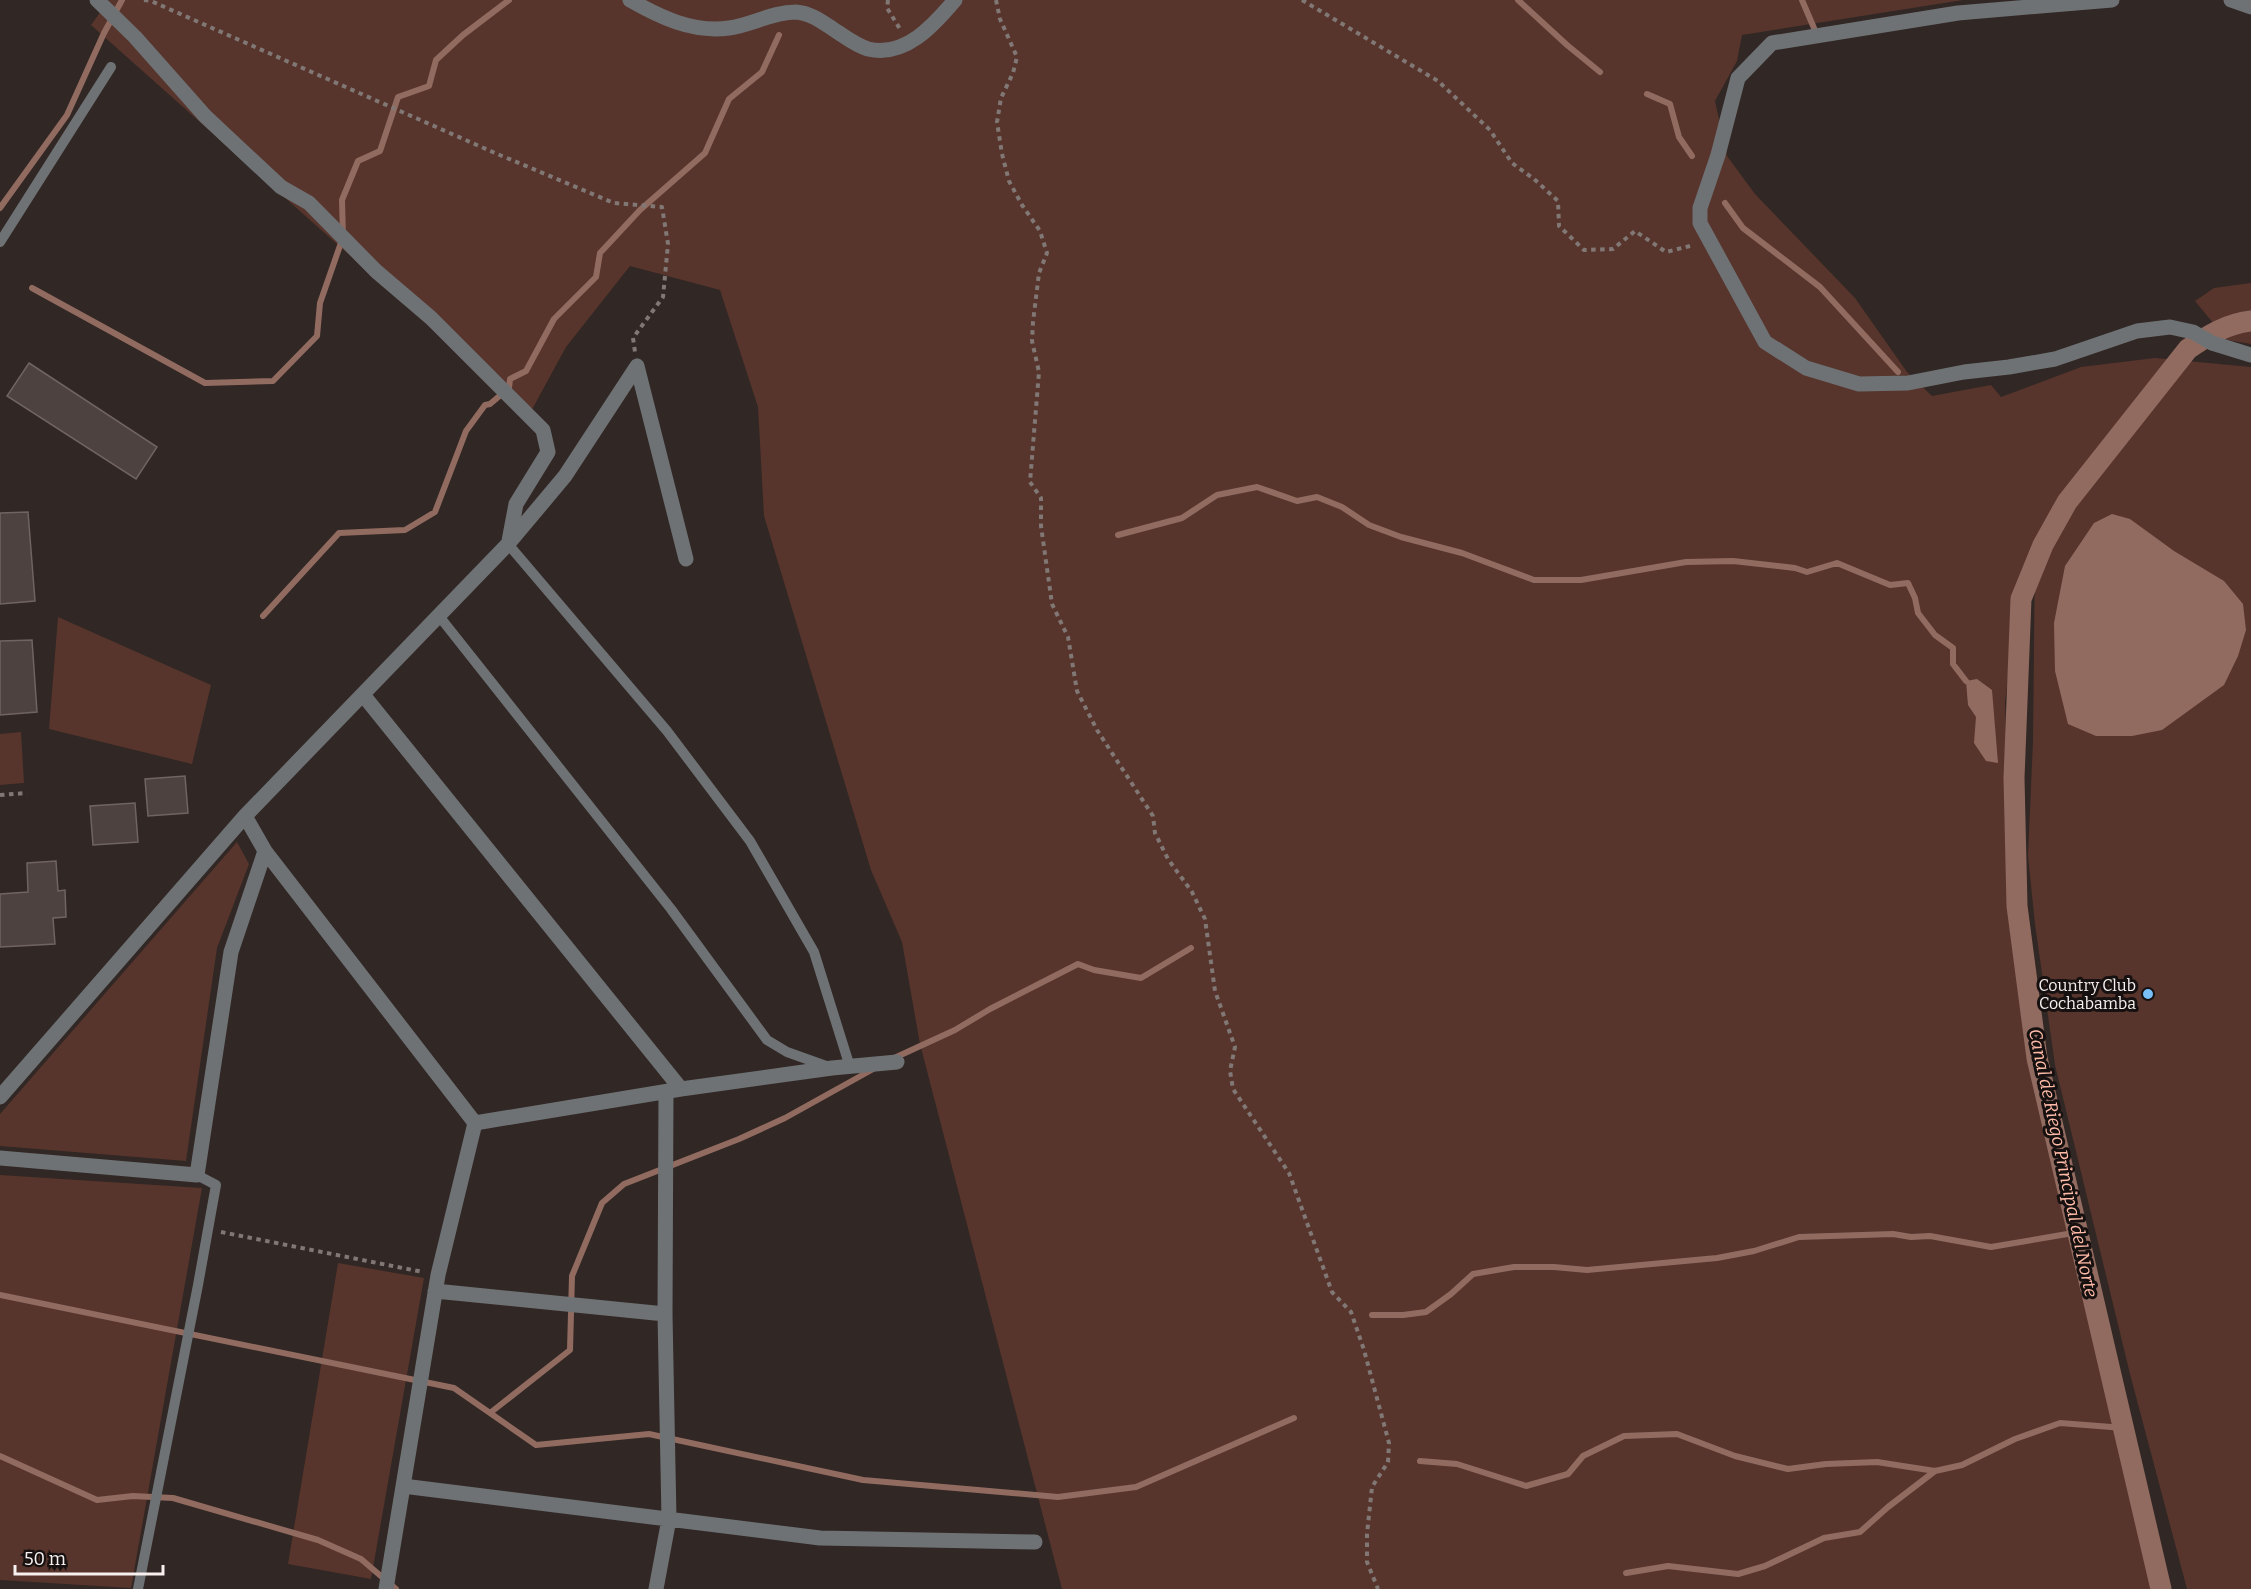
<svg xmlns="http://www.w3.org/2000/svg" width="2251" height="1589" font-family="Bitter,serif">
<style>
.green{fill:#57352c}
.water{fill:#926b60}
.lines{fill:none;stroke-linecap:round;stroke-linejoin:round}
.stream{stroke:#926b60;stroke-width:6}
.canal{stroke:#926b60;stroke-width:21}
.building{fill:#4d423f;stroke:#706461;stroke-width:1.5}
.path{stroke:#817875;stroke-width:4;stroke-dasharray:4.5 4.5;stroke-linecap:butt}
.service{stroke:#6e7275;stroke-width:10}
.minor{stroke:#6e7275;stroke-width:15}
.poi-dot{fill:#79bff8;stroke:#161110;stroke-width:2}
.labels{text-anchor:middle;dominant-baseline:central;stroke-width:6;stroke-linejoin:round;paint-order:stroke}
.poi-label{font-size:16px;fill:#f7f0ee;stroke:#161110;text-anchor:end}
.water-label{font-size:18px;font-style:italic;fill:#ffbba7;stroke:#161110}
</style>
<rect width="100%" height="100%" fill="#312724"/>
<path class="green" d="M 109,0 L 1963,0 L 1742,35 L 1737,61 L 1715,101 L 1727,156 L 1755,194 L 1855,298 L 1907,372 L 1932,396 L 1991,385 L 2001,397 L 2081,367 L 2155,358 L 2251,367 L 2251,1589 L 2187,1589 L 2130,1374 L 2055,1065 L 2035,924 L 2028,856 L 2033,741 L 2035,548 L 2018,595 L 2005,702 L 2010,906 L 2030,1061 L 2153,1589 L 1062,1589 L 920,1044 L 902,942 L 871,870 L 764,516 L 758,407 L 720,290 L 630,266 L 566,347 L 529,415 L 91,25 Z
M 2251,283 L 2251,344 L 2227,340 L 2195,301 L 2214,288 Z
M 58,617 L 211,685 L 192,764 L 49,729 Z
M 21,732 L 24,783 L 0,785 L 0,734 Z
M 237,842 L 249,864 L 217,948 L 186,1161 L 0,1146 L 0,1114 Z
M 0,1175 L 202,1188 L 131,1588 L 0,1580 Z
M 338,1263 L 424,1278 L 371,1579 L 288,1564 Z"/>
<path class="water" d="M 2112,514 L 2130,519 L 2174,551 L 2224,581 L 2243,604 L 2246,630 L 2238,656 L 2224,685 L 2162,730 L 2132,736 L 2096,736 L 2068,724 L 2055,671 L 2054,623 L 2065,566 L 2094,523 Z
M 1977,679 L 1992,690 L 1998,763 L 1986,761 L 1974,743 L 1976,717 L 1968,705 L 1966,681 Z"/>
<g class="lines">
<path class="stream" d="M 1518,0 L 1567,45 L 1600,72
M 1802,0 L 1817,35
M 1647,94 L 1670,104 L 1679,137 L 1692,156
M 1725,203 L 1743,228 L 1820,287 L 1898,372
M 0,208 L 67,115 L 104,33 L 122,0
M 32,288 L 205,383 L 273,381 L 317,336 L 320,303 L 343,237 L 342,200 L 358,161 L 380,151 L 398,97 L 429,86 L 436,60 L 463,35 L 509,0
M 1118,535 L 1182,518 L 1217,495 L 1257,487 L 1297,501 L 1317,497 L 1342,507 L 1369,525 L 1401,537 L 1462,553 L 1534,580 L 1581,580 L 1686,562 L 1733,561 L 1795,568 L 1807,572 L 1837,563 L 1890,585 L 1908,583 L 1915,598 L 1918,613 L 1935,635 L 1953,648 L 1953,664 L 1966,681
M 263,616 L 339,533 L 405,530 L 435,512 L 466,431 L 485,405 L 490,404 L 509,388 L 510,379 L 526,371 L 554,319 L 596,277 L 600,253 L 640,210 L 705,153 L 729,99 L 762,72 L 779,35
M 892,1059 L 955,1030 L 990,1009 L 1078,964 L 1094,970 L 1141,978 L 1191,948
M 0,1295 L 454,1388 L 536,1445 L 649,1434 L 863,1480 L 1058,1497 L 1136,1487 L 1294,1418
M 1372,1315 L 1403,1315 L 1426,1312 L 1451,1294 L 1473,1274 L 1514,1267 L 1554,1267 L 1587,1270 L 1717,1258 L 1754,1251 L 1799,1237 L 1893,1234 L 1911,1237 L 1930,1236 L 1991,1247 L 2079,1232
M 490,1413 L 570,1350 L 572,1276 L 602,1203 L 624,1184 L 739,1139 L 785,1118 L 875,1068
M 0,1456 L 97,1500 L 133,1496 L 173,1498 L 318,1540 L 361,1559 L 396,1589
M 1420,1461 L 1457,1464 L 1526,1486 L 1568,1474 L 1583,1456 L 1624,1436 L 1677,1434 L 1735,1456 L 1788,1469 L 1826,1464 L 1877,1462 L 1935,1471 L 1962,1465 L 2015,1439 L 2060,1423 L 2124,1428
M 1626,1573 L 1668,1566 L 1738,1574 L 1765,1566 L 1824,1538 L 1860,1532 L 1888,1507 L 1935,1471"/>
<path class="canal" d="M 2161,1589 L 2037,1058 L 2017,906 L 2014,778 L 2021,599 L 2043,545 L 2067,502 L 2188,349 C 2209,335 2226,324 2251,321"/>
</g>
<path class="building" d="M 29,363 L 157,447 L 136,479 L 7,396 Z
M 28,512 L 35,601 L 0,604 L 0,513 Z
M 32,640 L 37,712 L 0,715 L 0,641 Z
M 185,776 L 188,813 L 148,816 L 145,779 Z
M 135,803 L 138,842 L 93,845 L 90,806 Z
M 56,861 L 58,891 L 65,890 L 66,917 L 53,918 L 55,944 L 0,947 L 0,894 L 28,892 L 27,863 Z"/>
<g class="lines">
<path class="path" d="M 144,0 L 151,1 L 495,153 L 614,203 L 662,207 L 668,244 L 663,297 L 633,338 L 635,352
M 888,0 L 887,8 L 900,29
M 996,0 L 1000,19 L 1017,57 L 1013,73 L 1001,98 L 997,122 L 1002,154 L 1009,181 L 1022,205 L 1040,231 L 1047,253 L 1039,273 L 1033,322 L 1032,341 L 1039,372 L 1030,482 L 1041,498 L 1041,526 L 1052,604 L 1068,637 L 1077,691 L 1097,730 L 1153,816 L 1155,833 L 1168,859 L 1192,892 L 1205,919 L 1215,991 L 1235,1047 L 1230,1071 L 1233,1089 L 1289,1173 L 1332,1292 L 1351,1312 L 1364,1350 L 1389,1443 L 1388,1462 L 1372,1487 L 1367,1534 L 1367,1562 L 1378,1589
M 1302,0 L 1438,81 L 1490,130 L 1512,163 L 1534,179 L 1558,201 L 1559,226 L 1584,250 L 1613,249 L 1635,231 L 1666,252 L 1694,245
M 0,795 L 27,793
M 221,1232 L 423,1272"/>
<path class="service" d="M 0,242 L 111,67
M 508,544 L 667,731 L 750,841 L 814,952 L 850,1067
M 439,616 L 671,909 L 767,1040 L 787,1052 L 829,1067
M 138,1589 L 198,1285 L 216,1185 L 197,1175"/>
<path class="minor" d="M 97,0 L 135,37 L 205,116 L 281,187 L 309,203 L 376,271 L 431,318 L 543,430 L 548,452 L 516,504 L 509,541
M 630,0 C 660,17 692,33 729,28 C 752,25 772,12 796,12 C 810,13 821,21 833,29 C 844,36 855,45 868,49 C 905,58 934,25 955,0
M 2112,0 L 1958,13 L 1772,43 L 1738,78 L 1718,155 L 1700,208 L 1700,223 L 1765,342 L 1806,368 L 1859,384 L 1908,383 L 1964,372 L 2009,367 L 2055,359 L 2137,331 L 2170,327 L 2193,332 L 2212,343 L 2251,355
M 2231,0 L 2251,7
M 637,366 L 686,559
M 364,696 L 681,1089
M 245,816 L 265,851 L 475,1123
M 0,1097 L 245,816 L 508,544 L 565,476 L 637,366
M 475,1123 L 681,1089 L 832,1068 L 897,1062
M 0,1158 L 197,1175 L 231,952 L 265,851
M 435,1291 L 665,1314
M 403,1486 L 820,1538 L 1035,1542
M 386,1589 L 438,1275 L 475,1123
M 656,1589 L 669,1519 L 665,1314 L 666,1092"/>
</g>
<circle class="poi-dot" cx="2148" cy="994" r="6"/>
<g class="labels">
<g class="poi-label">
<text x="2136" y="985">Country Club<tspan x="2136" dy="18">Cochabamba</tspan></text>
</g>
<g class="water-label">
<text transform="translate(2063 1163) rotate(78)">Canal de Riego Principal del Norte</text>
</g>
</g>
<path d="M15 1565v9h148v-9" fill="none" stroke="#f7f0ee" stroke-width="3"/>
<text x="24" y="1565" font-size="18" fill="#f7f0ee" stroke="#161110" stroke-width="4.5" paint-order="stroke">50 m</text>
</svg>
